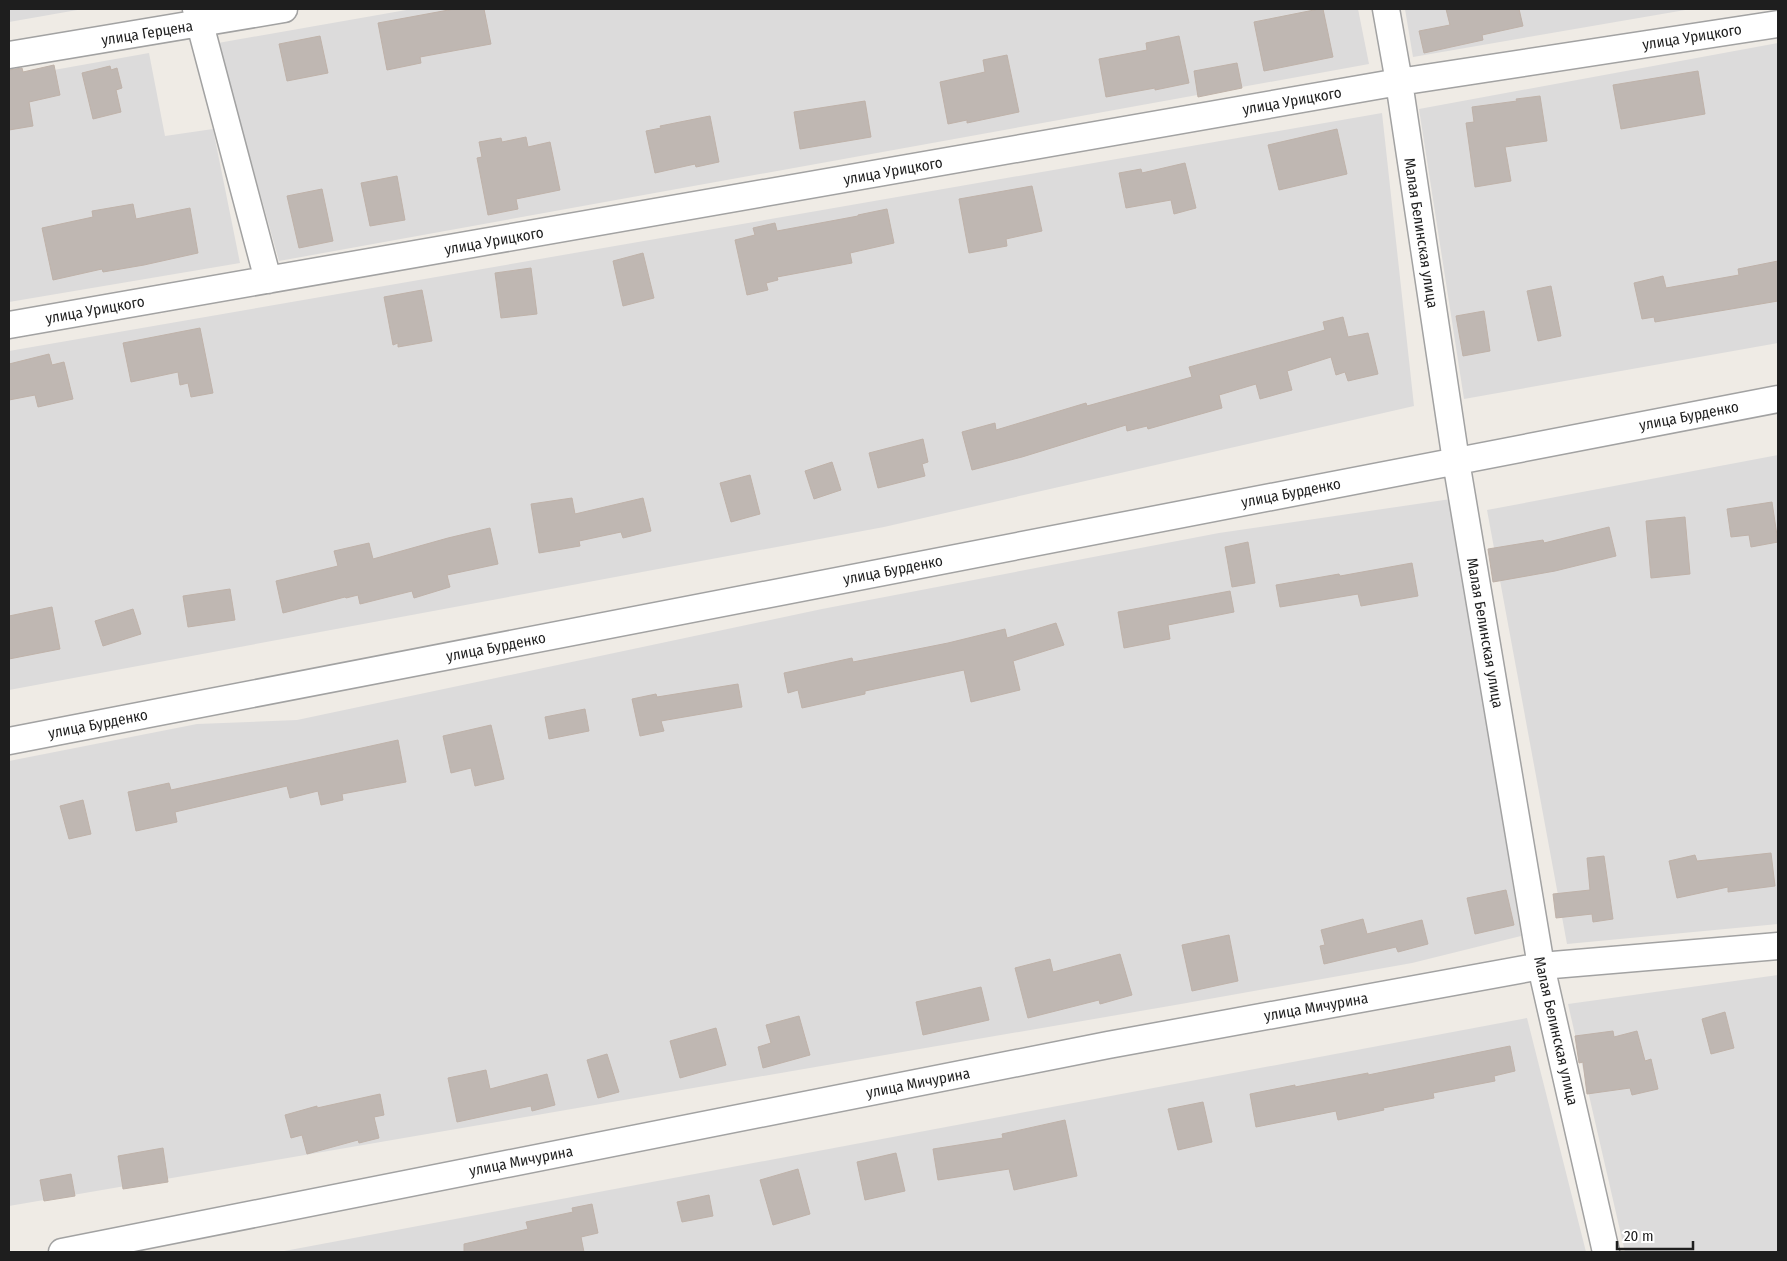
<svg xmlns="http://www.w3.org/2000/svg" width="1787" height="1261" font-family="'Fira Sans Condensed',sans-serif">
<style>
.residential{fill:#dcdbdb}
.building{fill:#bfb7b2;stroke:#bfb2a9}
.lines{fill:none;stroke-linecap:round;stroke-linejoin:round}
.minor-casing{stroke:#a2a2a2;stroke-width:29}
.minor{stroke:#fff;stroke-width:26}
.labels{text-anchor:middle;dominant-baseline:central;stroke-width:4;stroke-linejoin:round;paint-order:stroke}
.street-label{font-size:15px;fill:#1e1e1e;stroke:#fff}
</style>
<rect width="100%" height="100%" fill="#efebe5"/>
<path class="residential" d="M 9,9 L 83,9 L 9,22 Z
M 412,9 L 1358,9 L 1369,64 L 279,261 L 218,43 Z
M 1405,9 L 1691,9 L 1413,57 Z
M 1778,43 L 1778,343 L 1464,399 L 1419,109 Z
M 149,53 L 165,136 L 213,129 L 240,263 L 9,302 L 9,78 Z
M 1382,113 L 1414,406 L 884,527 L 9,690 L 9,351 Z
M 1778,455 L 1778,924 L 1567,944 L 1487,510 Z
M 1451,499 L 1521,936 L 1412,963 L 1181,1004 L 9,1206 L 9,761 L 197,724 L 297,720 L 822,609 L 1219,533 Z
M 1778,975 L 1778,1252 L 1625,1252 L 1568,1004 Z
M 1527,1018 L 1586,1252 L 279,1252 Z"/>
<path class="building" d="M 454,9 L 484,9 L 491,44 L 420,57 L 421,63 L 387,70 L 378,23 Z
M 1319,9 L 1323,9 L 1333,57 L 1264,71 L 1254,22 Z
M 1446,9 L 1519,9 L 1523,26 L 1482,35 L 1483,40 L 1424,53 L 1419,31 L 1450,25 Z
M 320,36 L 328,73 L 287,81 L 279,44 Z
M 1179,36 L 1189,83 L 1155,90 L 1155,88 L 1106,97 L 1099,59 L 1147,50 L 1146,43 Z
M 1007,55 L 1019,112 L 967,123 L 967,120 L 948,124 L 940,82 L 985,72 L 983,60 Z
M 1237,63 L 1242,88 L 1198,97 L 1194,71 Z
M 54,65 L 60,95 L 29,102 L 33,126 L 9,130 L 9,70 L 22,68 L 23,72 Z
M 110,66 L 111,70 L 117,68 L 122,88 L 116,90 L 121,112 L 93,119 L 82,73 Z
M 1698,71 L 1705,114 L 1621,129 L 1613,85 Z
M 1540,96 L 1547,141 L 1505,147 L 1511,181 L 1475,187 L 1466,123 L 1474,122 L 1472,107 L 1517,101 L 1516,99 Z
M 865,101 L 871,137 L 800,149 L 794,112 Z
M 710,116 L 719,162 L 696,167 L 695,164 L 655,173 L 646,131 L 661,128 L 660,126 Z
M 1337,129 L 1347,174 L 1279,190 L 1268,145 Z
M 526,137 L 528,147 L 550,142 L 560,190 L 516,199 L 518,209 L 488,215 L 477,158 L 482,157 L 479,142 L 501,138 L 502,142 Z
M 1185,163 L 1196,208 L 1174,214 L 1171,200 L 1126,208 L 1119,173 L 1141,169 L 1142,173 Z
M 397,176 L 405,220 L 370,226 L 361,183 Z
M 1032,186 L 1042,231 L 1006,239 L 1007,246 L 969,253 L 959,199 Z
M 322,189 L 333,241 L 299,248 L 287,196 Z
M 133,204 L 136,219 L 190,208 L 198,253 L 144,265 L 103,272 L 102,269 L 53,280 L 42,228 L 93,217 L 92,211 Z
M 887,209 L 894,243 L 850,253 L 852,263 L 777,277 L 778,280 L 766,283 L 768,290 L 747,295 L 735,240 L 755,235 L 753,228 L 775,223 L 777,231 L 858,216 L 858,215 Z
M 643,253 L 654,298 L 623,306 L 613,261 Z
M 1778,261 L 1778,301 L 1655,322 L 1654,317 L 1642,319 L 1634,283 L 1663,276 L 1666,288 L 1739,275 L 1738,269 Z
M 531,268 L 537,314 L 501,318 L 495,273 Z
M 1551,286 L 1561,336 L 1538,341 L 1527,291 Z
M 422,290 L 432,341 L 398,347 L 398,343 L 393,345 L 384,297 Z
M 1484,311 L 1490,351 L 1463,356 L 1456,316 Z
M 1343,317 L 1348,337 L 1368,333 L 1378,374 L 1348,381 L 1345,372 L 1336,375 L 1331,357 L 1287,371 L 1292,390 L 1260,399 L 1256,384 L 1219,395 L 1222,408 L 1148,429 L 1147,426 L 1127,431 L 1126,425 L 1022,457 L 972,470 L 962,432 L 995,423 L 996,430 L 1086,403 L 1087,406 L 1192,377 L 1189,367 L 1325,330 L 1323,322 Z
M 200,328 L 213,393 L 191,397 L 188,383 L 180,385 L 178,372 L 131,382 L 123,343 Z
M 49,354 L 52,365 L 64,362 L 73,399 L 38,407 L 35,395 L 9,400 L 9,364 Z
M 923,439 L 928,462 L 922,464 L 925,476 L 878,488 L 869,453 Z
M 832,462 L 841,490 L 814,499 L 805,471 Z
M 750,475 L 760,514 L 731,522 L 720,483 Z
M 572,498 L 575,514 L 643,498 L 651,531 L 623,538 L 621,532 L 579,541 L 580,546 L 539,553 L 531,504 Z
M 1772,502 L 1778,542 L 1751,547 L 1749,535 L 1731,537 L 1727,509 Z
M 1685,517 L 1690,574 L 1651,578 L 1646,521 Z
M 1609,527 L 1616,556 L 1555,571 L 1493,582 L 1488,549 L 1543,540 L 1544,543 Z
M 490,528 L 498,564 L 447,575 L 450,587 L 414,598 L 412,591 L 360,604 L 358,595 L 346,598 L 345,597 L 283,613 L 276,581 L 338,566 L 334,551 L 369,543 L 373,559 L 448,538 Z
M 1248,542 L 1255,583 L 1232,587 L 1225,547 Z
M 1412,563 L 1418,596 L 1361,606 L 1358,594 L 1280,607 L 1276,585 L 1339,574 L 1340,576 Z
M 230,589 L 235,620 L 188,627 L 183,596 Z
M 1230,591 L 1234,612 L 1168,625 L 1170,639 L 1124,648 L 1118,612 Z
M 52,607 L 60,649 L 9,659 L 9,616 Z
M 133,609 L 141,634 L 103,646 L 95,621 Z
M 1056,623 L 1064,645 L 1013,661 L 1020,690 L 971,702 L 964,670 L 865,691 L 865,694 L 802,708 L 798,690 L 788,693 L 784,673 L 852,658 L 853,662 L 948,643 L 1005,629 L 1007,638 Z
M 738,684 L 742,707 L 661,721 L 664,731 L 640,736 L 632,699 L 656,694 L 657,697 Z
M 585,709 L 589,731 L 549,739 L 545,717 Z
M 491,725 L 504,779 L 475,786 L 471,768 L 451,773 L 443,736 Z
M 398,740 L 406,782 L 342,794 L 343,800 L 321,805 L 318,791 L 290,798 L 287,786 L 175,812 L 177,822 L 136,831 L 128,792 L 169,783 L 171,790 Z
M 83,800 L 91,834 L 69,839 L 60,806 Z
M 1771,853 L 1775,886 L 1728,892 L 1728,887 L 1677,898 L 1669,861 L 1695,855 L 1697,861 Z
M 1604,856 L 1613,919 L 1593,922 L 1592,914 L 1556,918 L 1553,894 L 1590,890 L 1587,858 Z
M 1506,890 L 1514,925 L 1475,934 L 1467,898 Z
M 1363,919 L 1367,934 L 1422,920 L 1428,944 L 1398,952 L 1396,947 L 1324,964 L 1320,946 L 1325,945 L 1321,930 Z
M 1229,935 L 1238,981 L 1192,991 L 1182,945 Z
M 1120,954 L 1132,995 L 1100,1004 L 1099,1000 L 1028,1018 L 1015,968 L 1050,959 L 1053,972 Z
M 981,987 L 989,1020 L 923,1035 L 916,1002 Z
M 1725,1012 L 1734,1048 L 1711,1054 L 1702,1019 Z
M 799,1016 L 810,1055 L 763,1068 L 758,1047 L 771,1043 L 766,1025 Z
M 716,1028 L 726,1065 L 680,1078 L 670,1041 Z
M 1613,1031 L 1614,1037 L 1637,1031 L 1645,1061 L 1651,1059 L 1658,1089 L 1632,1095 L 1630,1088 L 1587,1094 L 1583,1062 L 1579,1063 L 1575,1036 Z
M 1510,1046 L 1515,1071 L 1494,1076 L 1495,1081 L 1433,1093 L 1434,1098 L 1383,1108 L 1384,1110 L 1338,1120 L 1336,1111 L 1256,1127 L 1250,1094 L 1295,1085 L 1295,1087 L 1368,1073 L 1368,1075 Z
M 607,1054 L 619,1092 L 598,1098 L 587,1060 Z
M 486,1070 L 490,1089 L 547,1074 L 555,1105 L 532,1111 L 531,1106 L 457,1122 L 448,1078 Z
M 380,1094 L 384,1115 L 374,1117 L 379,1138 L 359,1143 L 358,1140 L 307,1154 L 302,1135 L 291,1138 L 285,1115 L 317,1106 L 317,1108 Z
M 1203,1102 L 1212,1142 L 1178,1150 L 1168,1109 Z
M 1065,1120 L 1077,1176 L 1014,1190 L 1009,1169 L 938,1180 L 933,1149 L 1003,1138 L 1002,1134 Z
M 163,1148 L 168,1182 L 123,1189 L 118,1156 Z
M 896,1153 L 905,1191 L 865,1200 L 857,1162 Z
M 798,1169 L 810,1214 L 773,1225 L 760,1180 Z
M 71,1174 L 75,1196 L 44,1201 L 40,1180 Z
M 709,1195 L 713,1216 L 682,1222 L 677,1202 Z
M 592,1204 L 598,1233 L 581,1237 L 584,1252 L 464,1252 L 464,1244 L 528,1229 L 526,1222 L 573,1212 L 572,1208 Z"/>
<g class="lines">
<g class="minor-casing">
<path id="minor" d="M 196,9 L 268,280
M 1386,9 L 1399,82 L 1456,461 L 1541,966 L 1606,1252
M 9,55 L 284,9
M 9,325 L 1399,82 L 1778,24
M 9,741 L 1778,399
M 62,1252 L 1108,1045 L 1541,966 L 1778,946"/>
</g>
<use href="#minor" class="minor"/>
</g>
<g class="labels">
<g class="street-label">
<text transform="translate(147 33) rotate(-9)">улица Герцена</text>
<text transform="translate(1692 37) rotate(-9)">улица Урицкого</text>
<text transform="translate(1292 101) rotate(-10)">улица Урицкого</text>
<text transform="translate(893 171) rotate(-10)">улица Урицкого</text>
<text transform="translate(1421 233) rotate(81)">Малая Белинская улица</text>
<text transform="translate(494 241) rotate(-10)">улица Урицкого</text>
<text transform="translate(95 310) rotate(-10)">улица Урицкого</text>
<text transform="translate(1689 416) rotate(-11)">улица Бурденко</text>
<text transform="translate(1291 493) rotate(-11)">улица Бурденко</text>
<text transform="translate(893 570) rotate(-11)">улица Бурденко</text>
<text transform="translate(1485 633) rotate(80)">Малая Белинская улица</text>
<text transform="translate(496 647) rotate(-11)">улица Бурденко</text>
<text transform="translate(98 724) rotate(-11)">улица Бурденко</text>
<text transform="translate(1316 1007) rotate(-10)">улица Мичурина</text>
<text transform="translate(1556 1031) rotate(77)">Малая Белинская улица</text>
<text transform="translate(918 1083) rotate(-11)">улица Мичурина</text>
<text transform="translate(521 1161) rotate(-11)">улица Мичурина</text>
</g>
</g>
<rect width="1787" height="1261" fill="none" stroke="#1e1e1e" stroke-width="20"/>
<path d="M1617 1241v8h76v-8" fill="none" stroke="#1e1e1e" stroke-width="2.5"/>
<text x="1624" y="1241" font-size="15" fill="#1e1e1e" stroke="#ffffff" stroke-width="4" paint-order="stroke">20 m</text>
</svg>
